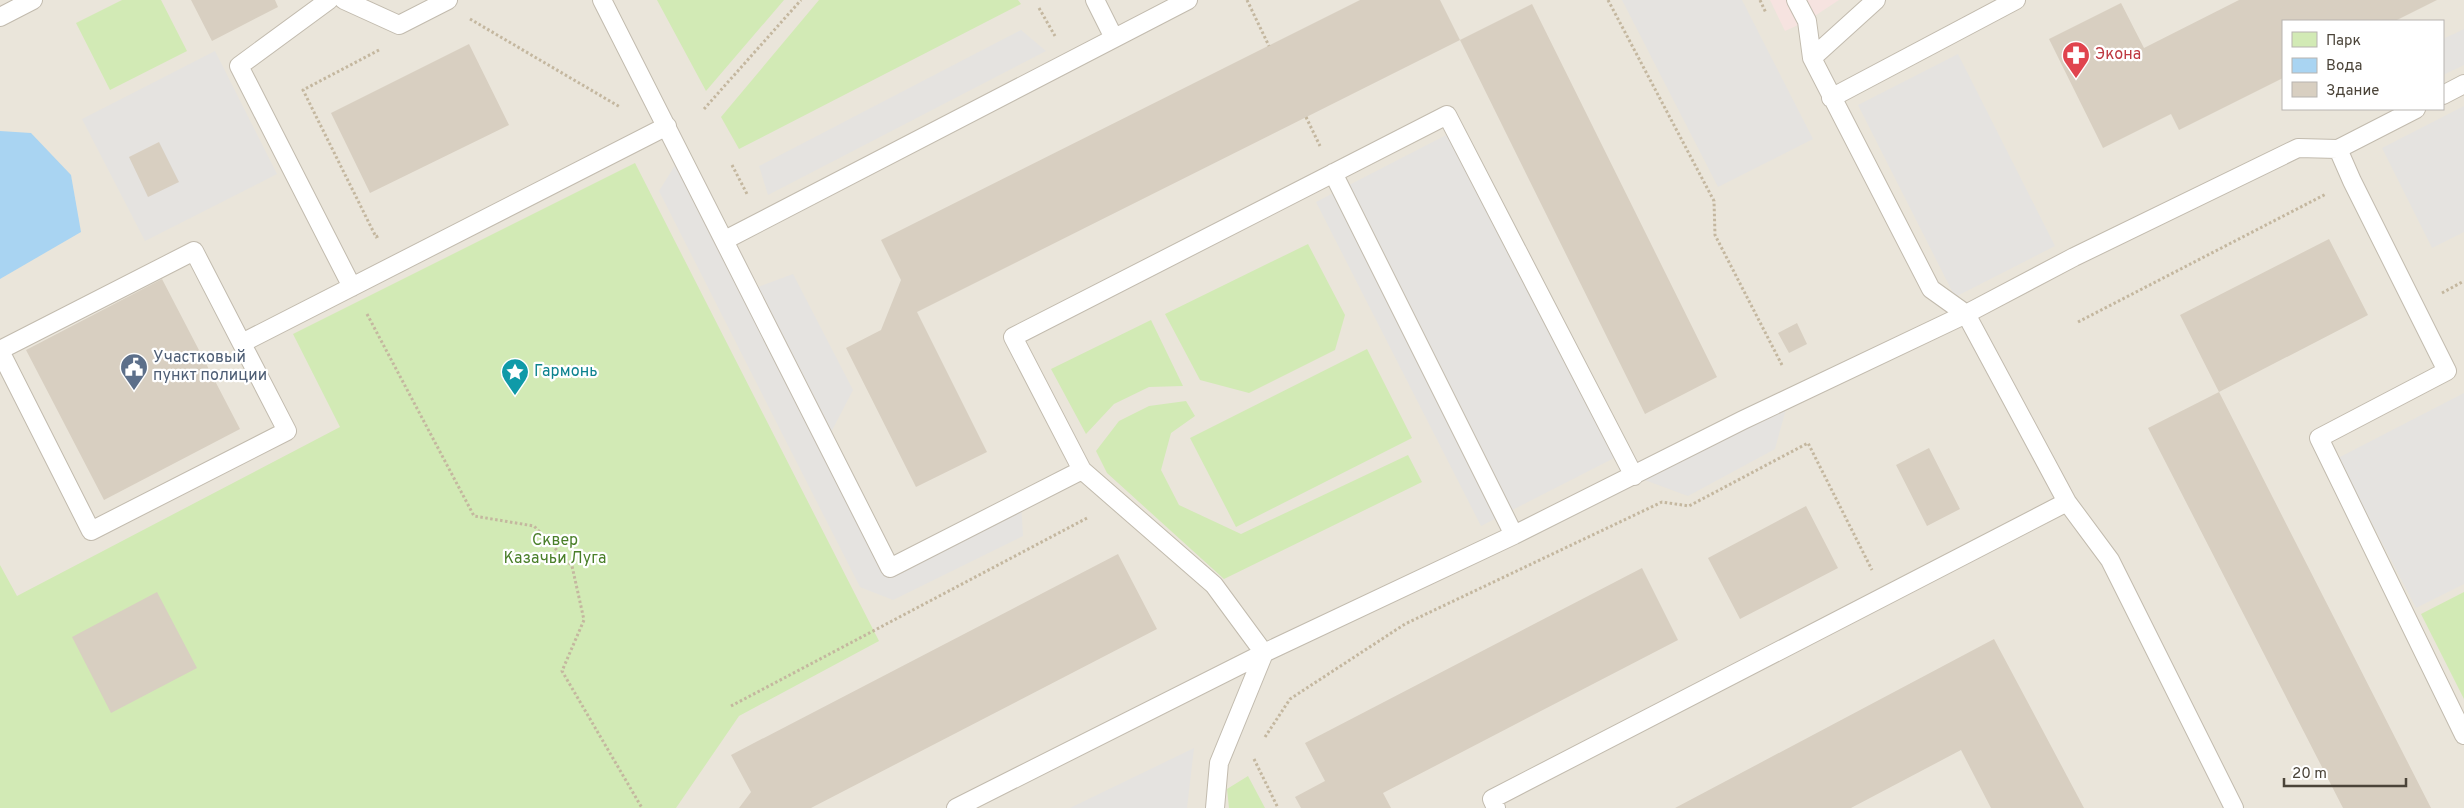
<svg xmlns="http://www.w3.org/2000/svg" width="2464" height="808" font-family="Overpass,sans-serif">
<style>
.residential{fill:#eae5da;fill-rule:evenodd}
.medical{fill:#f6e3e0}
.green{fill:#d2eab5}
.parking{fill:#e5e3e0}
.water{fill:#a9d4f2}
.building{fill:#d8cfc1}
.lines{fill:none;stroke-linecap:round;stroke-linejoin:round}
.service-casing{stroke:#c2bbae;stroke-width:20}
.path{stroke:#c4b79f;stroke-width:3;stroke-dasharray:2.5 2.5;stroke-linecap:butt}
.service{stroke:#fff;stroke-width:18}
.labels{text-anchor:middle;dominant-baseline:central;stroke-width:4.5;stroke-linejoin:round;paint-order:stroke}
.health-label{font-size:16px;fill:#be3a42;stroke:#fff;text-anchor:start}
.service-label{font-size:16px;fill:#4e5e75;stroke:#fff;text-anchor:start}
.culture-label{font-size:16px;fill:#0d838f;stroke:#fff;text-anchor:start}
.park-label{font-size:16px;fill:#4a7f2a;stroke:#fff}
</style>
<rect width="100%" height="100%" fill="#f6f3ec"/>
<path class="residential" d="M 0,0 L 2464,0 L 2464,808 L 0,808 ZM 2283,21 L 2443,21 L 2443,109 L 2283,109 Z"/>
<path class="medical" d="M 1770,0 L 1839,0 L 1807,21 L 1785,31 Z"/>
<path class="green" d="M 122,0 L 161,0 L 187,51 L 110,90 L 76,23 Z
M 657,0 L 784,0 L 706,91 Z
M 819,0 L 1018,0 L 1021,4 L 739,149 L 721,117 Z
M 635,163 L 879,641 L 739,716 L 676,808 L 0,808 L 0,565 L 17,596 L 340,427 L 293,334 Z
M 1308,244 L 1345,315 L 1335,350 L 1249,393 L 1200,380 L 1165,314 Z
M 1151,320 L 1183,386 L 1149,387 L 1114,404 L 1086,434 L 1051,369 Z
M 1367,349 L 1412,438 L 1236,527 L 1190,438 Z
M 1186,401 L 1195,416 L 1171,433 L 1161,470 L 1179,505 L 1241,534 L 1408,455 L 1422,482 L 1224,579 L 1107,473 L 1096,451 L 1119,421 L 1149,406 Z
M 2464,592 L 2464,699 L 2421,614 Z
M 1248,776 L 1265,808 L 1229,808 L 1227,789 Z"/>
<path class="parking" d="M 1622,0 L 1742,0 L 1813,139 L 1718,187 Z
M 2464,29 L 2464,65 L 2443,75 L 2443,39 Z
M 1021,30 L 1046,51 L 768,195 L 759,166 Z
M 215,51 L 277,174 L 145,241 L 82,119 Z
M 1958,54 L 2055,246 L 1955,297 L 1858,105 Z
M 2464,106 L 2464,232 L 2432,248 L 2382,148 Z
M 1456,130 L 1622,454 L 1481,526 L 1316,202 Z
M 682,154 L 750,290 L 793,274 L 853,390 L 826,442 L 890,568 L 1021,502 L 1023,536 L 893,600 L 860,587 L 659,191 Z
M 2464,393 L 2464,584 L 2416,608 L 2338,458 Z
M 1789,398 L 1775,449 L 1688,496 L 1634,476 Z
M 1194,748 L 1187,808 L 1070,808 Z"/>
<path class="water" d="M 0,131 L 31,133 L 71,175 L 81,232 L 0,279 Z"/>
<path class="building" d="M 191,0 L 275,0 L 278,7 L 212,41 Z
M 1360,0 L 1440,0 L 1460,40 L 917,312 L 987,452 L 916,487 L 846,348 L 881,330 L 901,280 L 881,240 Z
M 2239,0 L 2437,0 L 2395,21 L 2283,21 L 2283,78 L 2179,130 L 2171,114 L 2103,148 L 2049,39 L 2121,3 L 2144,48 Z
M 1532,4 L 1717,377 L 1645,414 L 1460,40 Z
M 469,44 L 509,125 L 370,193 L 331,113 Z
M 159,142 L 179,182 L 148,197 L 129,157 Z
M 2329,239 L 2368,315 L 2219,392 L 2180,315 Z
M 162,279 L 240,429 L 104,500 L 26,350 Z
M 1797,323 L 1807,344 L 1789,353 L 1778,333 Z
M 2219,392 L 2431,808 L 2343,808 L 2148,428 Z
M 1929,448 L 1960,509 L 1927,526 L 1896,465 Z
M 1806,506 L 1838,568 L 1740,619 L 1708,558 Z
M 1118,554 L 1157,629 L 811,808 L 739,808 L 751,792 L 731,755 Z
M 1642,568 L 1678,640 L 1383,793 L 1391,808 L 1301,808 L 1295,797 L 1325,781 L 1305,743 Z
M 157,592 L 197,668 L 111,713 L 72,637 Z
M 1994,639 L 2084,808 L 1991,808 L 1961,750 L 1851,808 L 1675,808 Z"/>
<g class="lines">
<g class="service-casing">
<path id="service" d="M 329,0 L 239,66 L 352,287
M 344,0 L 399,25 L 448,0
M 602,0 L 890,568 L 1082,470
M 1095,0 L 1114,38
M 1796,0 L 1807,21 L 1812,58 L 1931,289 L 1966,314 L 2067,502 L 2110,560 L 2234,808
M 0,17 L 33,0
M 1812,58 L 1876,0
M 2443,95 L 2464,84
M 1831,98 L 2016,0
M 2338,149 L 2416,109
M 1333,173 L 1514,535
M 725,240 L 1188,0
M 242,343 L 667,126
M 0,350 L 194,251 L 287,431 L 91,531 L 0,351
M 956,808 L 1264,653 L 1214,585 L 1082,470 L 1013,337 L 1447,115 L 1634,476
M 1215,808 L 1219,763 L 1264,653 L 1514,535 L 1743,420 L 1966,314 L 2074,257 L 2298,148 L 2338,149 L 2352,181 L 2447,371 L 2319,438 L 2464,735
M 1496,808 L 1492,799 L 2067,502"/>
</g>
<path class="path" d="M 1247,0 L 1269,46
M 1608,0 L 1714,201 L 1715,235 L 1783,367
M 1760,0 L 1766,13
M 1039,8 L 1055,36
M 470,19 L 620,107
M 379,50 L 303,90 L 376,237 L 380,235
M 704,109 L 801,0
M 1306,117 L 1320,146
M 732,165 L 747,194
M 2442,293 L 2464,281
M 367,314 L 474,516 L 534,526 L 572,566 L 584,620 L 562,671 L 642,808
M 2078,322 L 2326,194
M 731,706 L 1089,517
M 1265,737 L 1290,699 L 1405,624 L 1662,502 L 1689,506 L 1808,443 L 1872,570
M 1254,759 L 1278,808"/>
<use href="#service" class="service"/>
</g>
<defs>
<g id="pharmacy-pin" transform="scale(1.4375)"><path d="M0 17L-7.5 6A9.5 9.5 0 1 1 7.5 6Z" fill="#e0444e" stroke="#fff"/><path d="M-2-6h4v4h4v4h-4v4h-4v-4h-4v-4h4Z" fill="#fff"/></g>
<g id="civic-pin" transform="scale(1.4375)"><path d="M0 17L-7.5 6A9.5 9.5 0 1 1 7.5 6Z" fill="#5c6f8a" stroke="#fff"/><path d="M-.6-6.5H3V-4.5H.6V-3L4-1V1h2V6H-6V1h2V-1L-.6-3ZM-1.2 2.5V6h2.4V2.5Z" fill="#fff"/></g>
<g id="sight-pin" transform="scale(1.4375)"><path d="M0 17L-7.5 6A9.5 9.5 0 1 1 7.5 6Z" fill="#0f9aa8" stroke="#fff"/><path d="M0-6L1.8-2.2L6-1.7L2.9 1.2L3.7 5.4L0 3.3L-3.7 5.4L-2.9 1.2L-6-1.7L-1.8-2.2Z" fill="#fff"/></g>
</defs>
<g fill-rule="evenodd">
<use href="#pharmacy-pin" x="2076" y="55"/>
<use href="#civic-pin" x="134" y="367"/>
<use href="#sight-pin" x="515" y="372"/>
</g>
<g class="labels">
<g class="health-label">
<text x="2095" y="55">Экона</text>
</g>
<g class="service-label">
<text x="153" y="358">Участковый<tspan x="153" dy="18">пункт полиции</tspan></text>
</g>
<g class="culture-label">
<text x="534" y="372">Гармонь</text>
</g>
<g class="park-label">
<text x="555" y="541">Сквер<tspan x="555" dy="18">Казачьи Луга</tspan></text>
</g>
</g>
<rect x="2282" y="20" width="162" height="90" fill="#ffffff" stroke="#b7b4b0"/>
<rect x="2292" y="32" width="25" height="15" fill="#d2eab5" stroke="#b7b4b0"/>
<text x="2326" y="45" font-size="15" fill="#4b4439">Парк</text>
<rect x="2292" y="58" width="25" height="15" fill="#a9d4f2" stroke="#b7b4b0"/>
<text x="2326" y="70" font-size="15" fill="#4b4439">Вода</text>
<rect x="2292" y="82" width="25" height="15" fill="#d8cfc1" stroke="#b7b4b0"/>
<text x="2326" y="95" font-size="15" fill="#4b4439">Здание</text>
<path d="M2284 778v8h122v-8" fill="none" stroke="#4b4439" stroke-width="2.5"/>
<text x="2292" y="778" font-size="15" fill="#4b4439" stroke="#ffffff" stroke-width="4" paint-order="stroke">20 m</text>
</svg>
